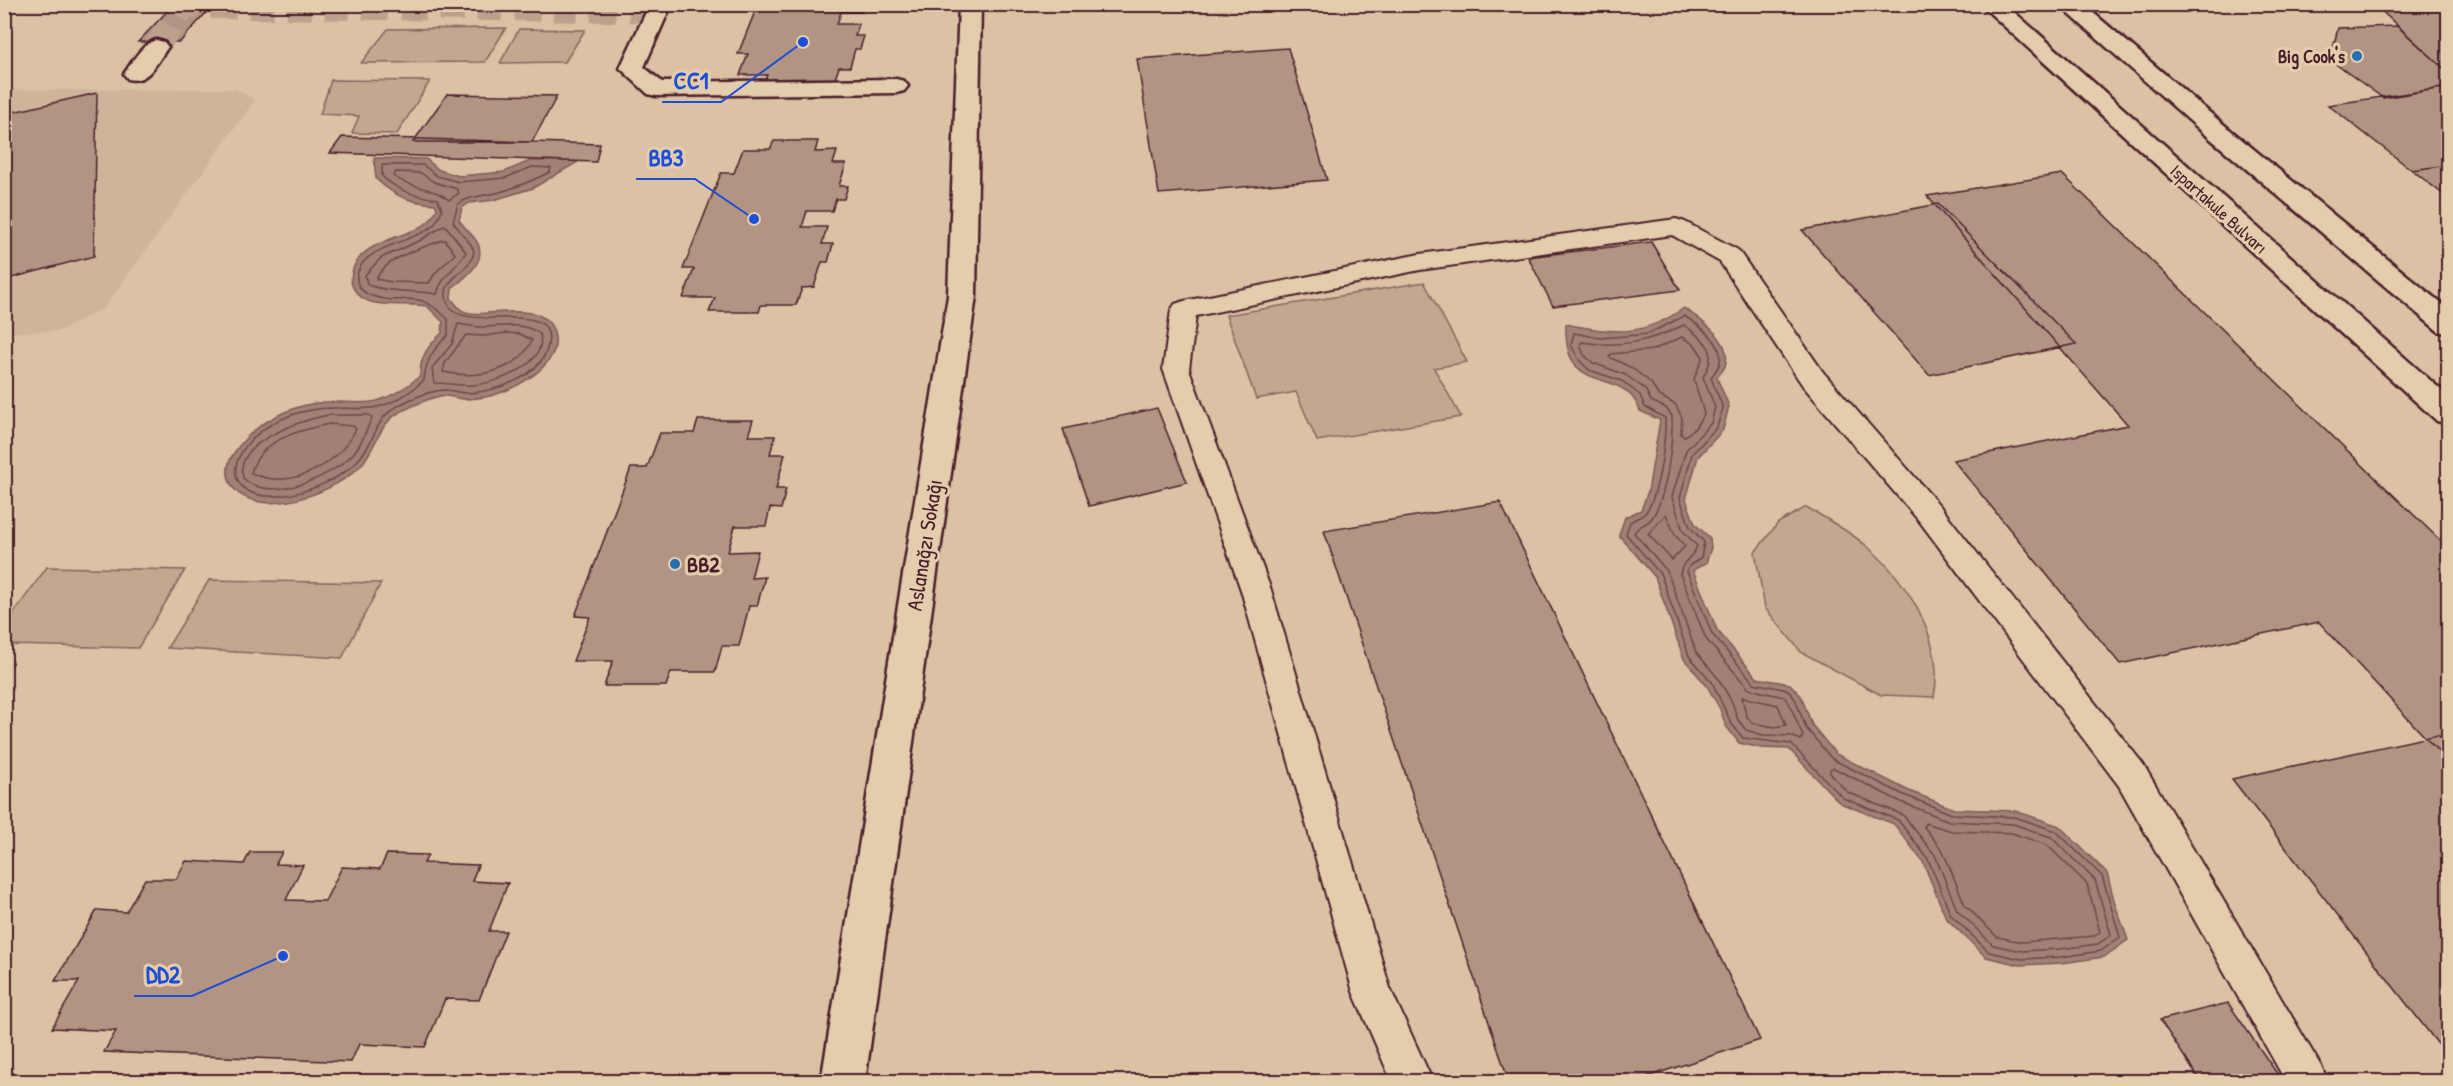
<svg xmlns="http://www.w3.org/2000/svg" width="2453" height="1086" font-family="'Patrick Hand',sans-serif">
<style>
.built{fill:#cfb49b}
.green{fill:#c3a791;stroke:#86635e;stroke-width:1.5}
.water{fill:#a18175;stroke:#7e5a57;stroke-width:1.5}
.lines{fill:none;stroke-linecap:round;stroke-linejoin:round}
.shore{stroke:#6d4649;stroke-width:1.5}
.building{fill:#b29483;stroke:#4a1f2b;stroke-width:1.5}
.minor-tunnel{stroke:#bea18d;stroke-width:25;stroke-dasharray:25 13;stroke-linecap:butt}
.service-casing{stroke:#4a1f2b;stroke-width:4}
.minor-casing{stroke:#4a1f2b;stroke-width:5}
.primary-casing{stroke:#4a1f2b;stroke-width:5}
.service{fill:#e4cdad;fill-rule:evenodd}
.minor{fill:#e4cdad;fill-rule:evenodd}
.primary{fill:#e4cdad;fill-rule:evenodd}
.poi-dot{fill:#1f6fb2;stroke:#e4cdad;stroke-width:2}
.labels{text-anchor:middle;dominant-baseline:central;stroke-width:6;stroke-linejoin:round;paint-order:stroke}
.far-poi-label{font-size:18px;font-weight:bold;fill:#4a1f2b;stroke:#e4cdad;text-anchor:end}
.far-street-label{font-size:18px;fill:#4a1f2b;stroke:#e4cdad}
.street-label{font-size:22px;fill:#4a1f2b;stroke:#e4cdad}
.poi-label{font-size:22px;font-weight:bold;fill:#4a1f2b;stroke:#e4cdad;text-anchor:start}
.leader{fill:none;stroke:#1d4ed8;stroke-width:2}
.callout-dot{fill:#1d4ed8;stroke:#e4cdad;stroke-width:2}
.callout-label{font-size:24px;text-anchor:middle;font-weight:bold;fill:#1d4ed8;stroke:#e4cdad;stroke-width:6;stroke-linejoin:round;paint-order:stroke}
</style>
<rect width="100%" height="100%" fill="#dbc2a5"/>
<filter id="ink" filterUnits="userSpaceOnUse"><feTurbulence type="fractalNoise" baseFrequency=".0167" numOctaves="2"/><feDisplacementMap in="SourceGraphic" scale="12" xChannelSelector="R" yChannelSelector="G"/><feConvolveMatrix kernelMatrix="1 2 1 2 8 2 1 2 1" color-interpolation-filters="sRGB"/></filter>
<g filter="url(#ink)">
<path class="built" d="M 237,89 L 255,100 L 105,307 L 60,331 L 5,333 L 4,90 Z"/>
<path class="green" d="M 506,28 L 485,62 L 361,63 L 388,29 Z
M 519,29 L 585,30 L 565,62 L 500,63 Z
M 331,80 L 430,81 L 397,134 L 352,133 L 359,116 L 320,114 Z
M 1424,282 L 1467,362 L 1434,368 L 1461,417 L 1317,441 L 1296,392 L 1256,399 L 1226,315 Z
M 1806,507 C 1827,519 1849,531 1868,547 C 1909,583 1945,642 1934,697 L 1881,695 L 1801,652 L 1765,608 L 1755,552 L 1778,523 Z
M 47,567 L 185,570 L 138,648 L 5,645 L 5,625 Z
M 209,580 L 381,583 L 342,658 L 167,648 Z"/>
<path class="water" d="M 374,158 L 426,159 L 439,170 L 459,176 L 504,172 L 530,161 L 581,160 L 533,188 L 494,200 L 469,203 L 462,208 L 459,220 C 464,228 473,234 477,242 C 488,261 465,278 452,288 L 451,298 C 454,302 459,309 463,311 C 484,321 549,294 555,337 C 560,368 509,393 485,397 C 478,398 469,399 462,399 C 455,398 447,395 440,396 C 427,399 414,405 402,411 C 379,422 377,446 362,464 C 339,491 264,520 235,490 C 226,481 226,466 232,456 C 252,424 290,404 327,402 C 343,401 361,405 377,401 C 393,396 407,387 420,376 C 420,356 428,346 442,333 L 443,322 L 427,306 C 409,303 389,307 371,302 C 361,299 351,290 351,279 C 354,238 409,240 429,221 C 432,218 435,212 437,209 L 435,204 C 410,202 395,197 376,179 Z
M 1684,308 C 1701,320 1734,341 1725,366 C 1724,370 1719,374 1717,378 L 1729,406 L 1723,430 L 1698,457 L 1686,499 L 1695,524 L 1710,538 L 1711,548 L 1706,563 L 1693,570 L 1717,630 L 1757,678 L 1790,684 L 1801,696 L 1812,725 L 1836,754 L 1907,790 L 1954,809 L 2016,811 L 2059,826 L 2107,873 L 2115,904 L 2128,940 L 2104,957 L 2062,963 L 2020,965 L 1986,957 L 1946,918 L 1923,862 L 1894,824 L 1840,803 L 1789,749 L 1761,748 L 1739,743 L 1726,726 L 1720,709 L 1707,686 L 1684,659 L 1655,577 L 1619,535 L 1625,517 L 1641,510 L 1648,491 L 1660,420 L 1640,411 C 1623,362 1563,401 1566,324 C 1614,334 1643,337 1684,308 Z"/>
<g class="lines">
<path class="shore" d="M 382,165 L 423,165 L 437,176 L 459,182 L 505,178 L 532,167 L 551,168 L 550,172 C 534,180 517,187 500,192 C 486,196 471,195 458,204 L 453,222 L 472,246 L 474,252 C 471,271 444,277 446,296 C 450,343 559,291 548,345 C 542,377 495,392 467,393 C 460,393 452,390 445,390 C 434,390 424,394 414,398 C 370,416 383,430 359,459 C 341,480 305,494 278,496 C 237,499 222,472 250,441 C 272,418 306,407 337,408 C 350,408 364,410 377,407 C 395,403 411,392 424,380 C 426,359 433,350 448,335 L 448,319 C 413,285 408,308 372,296 C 365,294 357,287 357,280 C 356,246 414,243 433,226 C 437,222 440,215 442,210 L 438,199 C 415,196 399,192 382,176 Z
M 396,172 L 421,173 L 434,182 L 457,189 L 459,193 L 449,200 C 433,186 410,189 393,176 Z
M 445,225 L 466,252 C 457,268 441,276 437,294 C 419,291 380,292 367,284 L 365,275 L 381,258 L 419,241 Z
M 442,240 L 445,240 L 455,254 L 436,272 L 429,283 L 391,282 L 376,279 C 387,256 421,249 442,240 Z
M 1684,316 C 1699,325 1727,344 1719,365 C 1717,370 1713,374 1711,378 L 1723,408 L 1717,427 L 1692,454 L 1680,498 L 1690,527 L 1704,542 L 1701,558 L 1690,565 L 1687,571 L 1712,634 L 1754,683 L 1788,690 L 1795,699 L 1806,728 L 1832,759 L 1904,795 L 1952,814 L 2015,817 L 2056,831 L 2102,876 L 2120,937 L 2101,951 L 2061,957 L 2021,959 L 1989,952 L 1951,915 L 1928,859 L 1898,820 L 1843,798 L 1791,744 L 1743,738 L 1731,723 L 1712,682 L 1689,656 L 1661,575 L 1626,534 L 1630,522 C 1635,519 1643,516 1646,512 C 1659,495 1666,439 1665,418 L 1645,407 L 1640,395 L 1622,381 L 1589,370 L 1579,360 L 1571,345 L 1574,333 L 1601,338 L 1648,334 Z
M 458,324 C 466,325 474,327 483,327 C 504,327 521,321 540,334 C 547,366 496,384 472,385 C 459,386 447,383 434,383 L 432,368 L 452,344 Z
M 1684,325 C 1706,342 1720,349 1703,377 L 1715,407 L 1711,423 L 1686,450 L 1672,497 L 1683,531 L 1697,546 C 1692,559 1683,559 1680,574 L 1706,639 L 1749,689 L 1784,697 L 1789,703 L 1803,736 L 1801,740 L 1791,736 L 1763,735 L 1746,730 L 1738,720 L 1732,702 L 1718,678 L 1696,652 L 1667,571 L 1634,533 C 1638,525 1647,525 1652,518 C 1667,496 1673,442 1672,416 L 1666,408 L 1651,401 L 1645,389 L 1626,375 L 1593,363 L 1584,355 L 1580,345 L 1582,342 C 1620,348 1649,342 1684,325 Z
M 507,333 L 520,334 L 532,340 C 518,373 475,379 443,372 L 445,363 L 466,335 L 484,336 Z
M 1682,337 L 1695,345 L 1703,357 L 1694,379 L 1704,414 L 1695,428 L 1684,437 L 1681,434 L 1682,418 L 1676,405 L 1658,395 L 1651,383 L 1632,368 L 1609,357 L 1611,354 L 1653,350 Z
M 328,415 L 369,415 L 372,418 C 366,430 362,445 352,455 C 330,478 269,504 243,478 C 232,442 303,420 328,415 Z
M 329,424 L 353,426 L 356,429 C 337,466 291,491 251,473 C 259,440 299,430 329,424 Z
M 1666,514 L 1675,535 L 1685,546 L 1672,560 L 1648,534 Z
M 1742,697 L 1778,705 L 1786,725 L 1775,727 L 1752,723 L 1746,715 Z
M 1834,768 L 1901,802 L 1949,821 L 2013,824 L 2051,837 L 2095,880 L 2111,935 L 2098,944 L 2060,949 L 2022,951 L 1993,945 L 1957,910 L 1935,855 L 1903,815 L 1847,792 L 1830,773 L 1830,769 Z
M 1925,823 L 1952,831 L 2012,833 L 2047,845 L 2087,884 L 2100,932 L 2095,936 L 2023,942 L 1997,937 L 1965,905 L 1943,851 L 1924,827 Z"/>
</g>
<path class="building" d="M 174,4 L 214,4 L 180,42 L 138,42 Z
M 758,4 L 864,4 L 862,12 L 841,12 L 837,24 L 859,24 L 855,36 L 864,36 L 860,49 L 855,49 L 850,67 L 839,67 L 835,79 L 806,79 L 804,85 L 763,85 L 767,75 L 740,75 L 748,54 L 738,54 Z
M 2374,4 L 2448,4 L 2448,72 Z
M 2397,26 L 2448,72 L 2448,87 L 2383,98 L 2330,60 L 2338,28 Z
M 1288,48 L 1327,180 L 1159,194 L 1137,59 Z
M 2448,87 L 2448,165 L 2412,170 L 2328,105 Z
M 97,93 L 94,256 L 4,280 L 4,114 Z
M 447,94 L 557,96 L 532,142 L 413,142 Z
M 342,137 L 532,142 L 600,144 L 596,162 L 330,153 Z
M 774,141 L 818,141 L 815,152 L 837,151 L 833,164 L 846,164 L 839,186 L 848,186 L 844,199 L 836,199 L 832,211 L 807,211 L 802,227 L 827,227 L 822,244 L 833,244 L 828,262 L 822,262 L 814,287 L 802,288 L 796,305 L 761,305 L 759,312 L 709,312 L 715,298 L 683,298 L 694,269 L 683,269 L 721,173 L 734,173 L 743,149 L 770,149 Z
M 2448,165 L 2448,198 L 2412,170 Z
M 2062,174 L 2448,548 L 2448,762 L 2319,622 L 2120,664 L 1953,460 L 2128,425 L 1927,196 Z
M 1938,204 L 2076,344 L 1929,375 L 1802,230 Z
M 1651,242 L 1680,290 L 1553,306 L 1528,257 Z
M 1157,408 L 1187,482 L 1089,506 L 1063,429 Z
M 698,420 L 753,420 L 748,436 L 775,436 L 770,454 L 785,454 L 776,489 L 786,489 L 781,509 L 770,508 L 766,526 L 735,526 L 728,552 L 758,551 L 751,578 L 765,577 L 757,606 L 749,606 L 739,646 L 722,646 L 715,672 L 671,672 L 666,686 L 604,686 L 613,661 L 573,661 L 590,617 L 575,616 L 631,468 L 647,468 L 660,433 L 694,433 Z
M 1500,502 L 1760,1040 L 1631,1082 L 1509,1082 L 1324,531 Z
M 2438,735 L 2448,746 L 2448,1057 L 2232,779 Z
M 250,852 L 282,852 L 276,864 L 303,865 L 286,900 L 325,901 L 342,867 L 380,869 L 387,854 L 428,855 L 424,863 L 478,865 L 472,881 L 508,883 L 489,931 L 506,931 L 479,1000 L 445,999 L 425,1047 L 359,1044 L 351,1062 L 104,1052 L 116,1031 L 52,1028 L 79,981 L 55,981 L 97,910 L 126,912 L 145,879 L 176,879 L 186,861 L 244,864 Z
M 2228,1003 L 2283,1082 L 2201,1082 L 2160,1020 Z"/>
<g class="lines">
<path class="minor-tunnel" d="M 156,47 L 185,6 L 658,10"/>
<g class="service-casing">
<path id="service" d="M 1676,219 L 1685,222 L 1738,250 L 1823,372 L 1940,506 L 2143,764 L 2322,1068 L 2328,1082 L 2286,1082 L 2119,786 L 1920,522 L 1803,386 L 1720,262 L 1672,235 L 1420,270 L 1196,316 L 1189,369 L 1271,590 L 1390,988 L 1433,1082 L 1392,1082 L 1353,992 L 1241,590 L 1163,369 L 1171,310 L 1175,304 L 1184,301 L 1420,254 Z"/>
</g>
<g class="minor-casing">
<path id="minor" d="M 663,4 L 669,10 L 644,67 L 662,82 L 896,79 L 904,81 L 908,86 L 904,91 L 896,93 L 656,96 L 648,94 L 620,68 L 647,10 L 650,5 Z
M 959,4 L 981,4 L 976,296 L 865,1082 L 821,1082 L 948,296 Z
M 156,40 L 164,42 L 168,47 C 157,62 148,84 128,79 L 124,74 C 132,62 142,44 156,40 Z"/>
</g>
<g class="primary-casing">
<path id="primary" d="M 1980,4 L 2005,4 L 2448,396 L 2448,424 L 2437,421 Z
M 2058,4 L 2083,4 L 2217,119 L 2448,309 L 2448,334 L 2438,331 L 2199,129 Z"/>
</g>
<use href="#service" class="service"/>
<use href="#minor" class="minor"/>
<use href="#primary" class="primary"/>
</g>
</g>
<g class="poi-dot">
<circle cx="2357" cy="56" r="6"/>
<circle cx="675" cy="564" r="6"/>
</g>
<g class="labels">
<g class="far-poi-label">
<text x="2345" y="56">Big Cook's</text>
</g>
<g class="far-street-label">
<text transform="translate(2219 209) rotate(42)">Ispartakule Bulvarı</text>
</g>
<g class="street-label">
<text transform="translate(924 545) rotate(-81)">Aslanağzı Sokağı</text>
</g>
<g class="poi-label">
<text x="687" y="564">BB2</text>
</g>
</g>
<path class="leader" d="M803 42L721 102H662M754 219L695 179H636M283 956L192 996H134"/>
<g class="callout-dot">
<circle cx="803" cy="42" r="6"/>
<circle cx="754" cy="219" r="6"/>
<circle cx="283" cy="956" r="6"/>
</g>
<g class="callout-label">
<text x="691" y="89">CC1</text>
<text x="666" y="166">BB3</text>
<text x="163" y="983">DD2</text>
</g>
<rect width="2453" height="1086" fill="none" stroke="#e4cdad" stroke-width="24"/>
<rect x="12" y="12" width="2429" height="1062" fill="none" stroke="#4a1f2b" stroke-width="2" filter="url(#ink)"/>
</svg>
